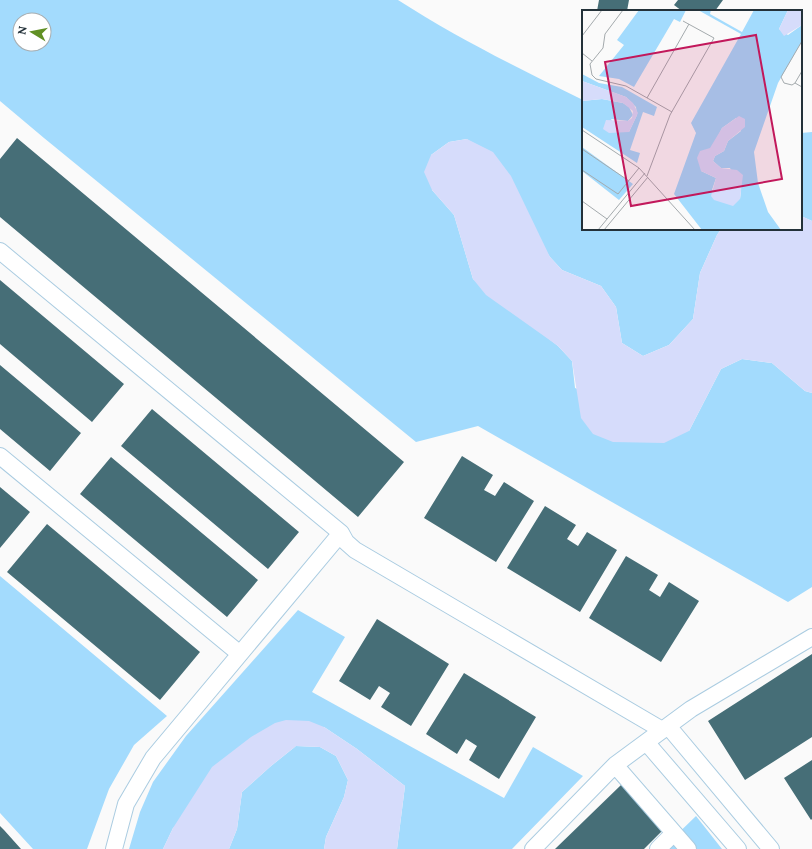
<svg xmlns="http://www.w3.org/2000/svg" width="812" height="849" font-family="Lora,serif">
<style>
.green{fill:#a3dbfd;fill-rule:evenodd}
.water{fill:#d6dcfb}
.building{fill:#466e77}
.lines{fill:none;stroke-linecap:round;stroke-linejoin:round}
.minor-casing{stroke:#aacce1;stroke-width:18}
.minor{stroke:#fff;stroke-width:16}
.inset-road{fill:none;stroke:#a4aaad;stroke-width:1}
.view{fill:#c2185b;fill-opacity:0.15;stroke:#c2185b;stroke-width:2}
.inset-edge{fill:none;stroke:#233139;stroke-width:2}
</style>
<rect width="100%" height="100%" fill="#fafafa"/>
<path class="green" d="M 0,0 L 398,0 C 457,38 520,69 583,100 L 583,229 L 721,229 L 717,235 L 700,273 L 693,319 L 669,345 L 643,356 L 622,343 L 616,307 L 601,286 L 562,270 L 550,257 L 467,139 L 449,142 L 431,155 L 432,190 L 454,215 L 473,279 L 558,346 L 572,361 L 575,388 L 689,431 L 721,369 L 742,359 L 772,363 L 805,391 L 812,393 L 812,587 L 788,602 L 478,426 L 416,442 L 44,138 L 0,101 ZM 20,20 L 44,20 L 44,44 L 20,44 Z
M 812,132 L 812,221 L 801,216 L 801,133 Z
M 0,576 L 167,716 L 134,745 L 109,789 L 87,849 L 33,849 L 0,813 Z
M 298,610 L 345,637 L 312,692 L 504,798 L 533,747 L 583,776 L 512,849 L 397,849 L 405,786 L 357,749 L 324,727 L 173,828 L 163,849 L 129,849 L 140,812 L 153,782 L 186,736 Z
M 296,746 L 320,747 L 336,756 L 348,780 L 344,797 L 326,837 L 324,849 L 229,849 L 237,829 L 242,792 L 271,766 Z
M 696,816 L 722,849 L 662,849 Z"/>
<path class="water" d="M 467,139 L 493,152 L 511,176 L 550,257 L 562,270 L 601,286 L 616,307 L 622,343 L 643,356 L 669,345 L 693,319 L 700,273 L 717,235 L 721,229 L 801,229 L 801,216 L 812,221 L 812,393 L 805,391 L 772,363 L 742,359 L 721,369 L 689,431 L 664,443 L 613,442 L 593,434 L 581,418 L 572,361 L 558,346 L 486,295 L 473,279 L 454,215 L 432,190 L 424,172 L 431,155 L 449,142 Z
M 286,720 L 309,721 L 324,727 L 357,749 L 405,786 L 397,849 L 324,849 L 326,837 L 344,797 L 348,780 L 336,756 L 320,747 L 296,746 L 271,766 L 242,792 L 237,829 L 229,849 L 163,849 L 173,828 L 212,767 L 251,737 L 275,723 Z"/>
<path class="building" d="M 599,0 L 629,0 L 627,11 L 597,11 Z
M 678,0 L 723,0 L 715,11 L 682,11 L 674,5 Z
M 17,138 L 404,462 L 358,517 L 0,217 L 0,159 Z
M 0,280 L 124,384 L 92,422 L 0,344 Z
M 0,365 L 81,433 L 50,471 L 0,429 Z
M 152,409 L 299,532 L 268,569 L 121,446 Z
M 462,456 L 493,475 L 484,490 L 495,496 L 504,482 L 534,501 L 496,562 L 424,518 Z
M 111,457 L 258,580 L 227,617 L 80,494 Z
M 0,487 L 30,512 L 0,548 Z
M 545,506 L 576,525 L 567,539 L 578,546 L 587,532 L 617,550 L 580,612 L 507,568 Z
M 47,524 L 200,652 L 160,700 L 7,572 Z
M 626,556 L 658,575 L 649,590 L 660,597 L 669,582 L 699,601 L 661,662 L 589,618 Z
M 377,619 L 449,664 L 411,726 L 381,707 L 390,693 L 379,686 L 370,700 L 339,681 Z
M 812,654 L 812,737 L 745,780 L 708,721 Z
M 464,673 L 536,717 L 499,779 L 469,760 L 477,746 L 466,739 L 457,754 L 426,734 Z
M 812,760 L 812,819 L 811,820 L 784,778 Z
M 621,785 L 664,829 L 644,849 L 555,849 Z
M 0,826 L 4,830 L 21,849 L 0,849 Z"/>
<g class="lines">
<g class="minor-casing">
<path id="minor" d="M 0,251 L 341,533 L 346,542 L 355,550 L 662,730
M 0,456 L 240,654
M 668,726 L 771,849
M 646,742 L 738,849
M 615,765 L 688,849
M 114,849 L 126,804 L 153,758 L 341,533
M 533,849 L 615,765 L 691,709 L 812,637
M 658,849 L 674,833"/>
</g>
<use href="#minor" class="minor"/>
</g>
<g transform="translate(582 10)">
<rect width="220" height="220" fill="#fafafa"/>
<path d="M 57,0 L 104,0 L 98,12 L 92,9 L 52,77 L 37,69 L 17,66 L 42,35 L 35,30 ZM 116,0 L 129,0 L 128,4 L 160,22 L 172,0 L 206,0 L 197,19 L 206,25 L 220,15 L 220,31 L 196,73 L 172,142 L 176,173 L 186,202 L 199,220 L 120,220 L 92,184 L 114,123 L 109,113 L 159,24 ZM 154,108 L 159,121 L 146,131 L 142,141 L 133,146 L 131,151 L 139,158 L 148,158 L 159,181 L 158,189 L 130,180 L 134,168 L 119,161 L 140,118 ZM 0,64 L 17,73 L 40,77 L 75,97 L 72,106 L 61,102 L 48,140 L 58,143 L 55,153 L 0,117 L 0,91 L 20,89 L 41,93 L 47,97 L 51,105 L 46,111 L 29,109 L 38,122 L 47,122 L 55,105 L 54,97 L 44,87 L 0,71 ZM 0,137 L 51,174 L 37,190 L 0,161 Z" fill="#a3dbfd" fill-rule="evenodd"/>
<path d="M 206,0 L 220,0 L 220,15 L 202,26 L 197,19 ZM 0,71 L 44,87 L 51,93 L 56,103 L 47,122 L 27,123 L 21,119 L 24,110 L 46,111 L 50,108 L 51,101 L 41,93 L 20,89 L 0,91 ZM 157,106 L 163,109 L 163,117 L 146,131 L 142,141 L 133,146 L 131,151 L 139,158 L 155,160 L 161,165 L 158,189 L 151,196 L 132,190 L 129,186 L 134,168 L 119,161 L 115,148 L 118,141 L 128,138 L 140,118 Z" fill="#d6dcfb"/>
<path class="inset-road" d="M 41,0 L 23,24 L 21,38 L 8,54 L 10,65 L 14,69 L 44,76 L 90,102M 0,26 L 20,0M 0,43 L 10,51M 220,61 L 213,73 L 220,77M 213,73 L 210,75 L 202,73 L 199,67 L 220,31M 65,88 L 107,14M 0,120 L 57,158 L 113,220M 0,139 L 47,171M 0,160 L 36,184 L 57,158M 65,166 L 88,105 L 132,28 L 101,11M 0,191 L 25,209M 16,220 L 63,163M 22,220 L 66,167"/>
<path class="view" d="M 174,25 L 200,169 L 49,196 L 23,52 Z"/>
<rect width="220" height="220" class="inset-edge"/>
</g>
<g transform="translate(32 32) rotate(280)"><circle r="19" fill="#ffffff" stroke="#a7adb0"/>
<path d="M0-3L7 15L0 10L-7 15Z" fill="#619025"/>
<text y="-6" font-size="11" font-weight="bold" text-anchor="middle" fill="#233139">N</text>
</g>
</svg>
